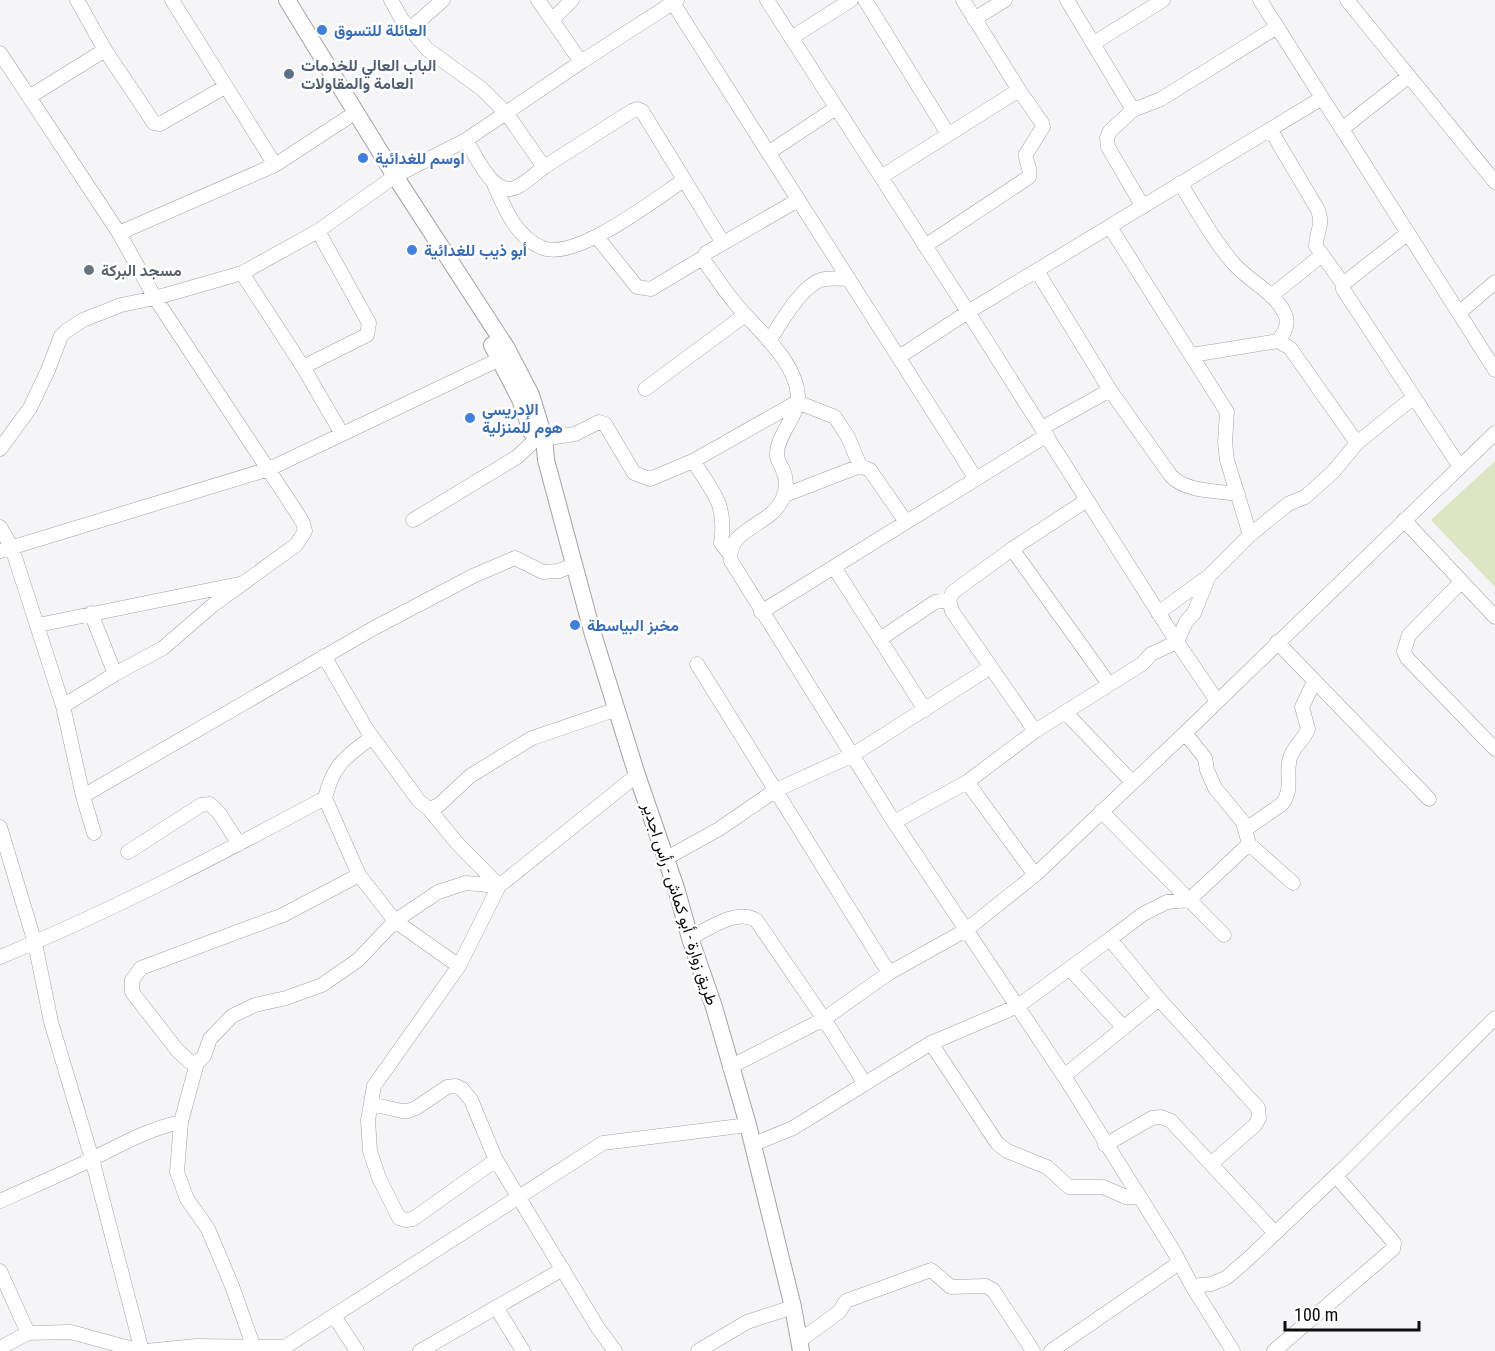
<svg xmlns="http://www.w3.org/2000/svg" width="1495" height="1351" font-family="'Roboto Condensed',Vazirmatn,sans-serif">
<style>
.green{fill:#dde5c3}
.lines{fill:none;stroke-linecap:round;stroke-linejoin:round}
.minor-casing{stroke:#a3a3a5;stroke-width:15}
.major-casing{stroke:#a3a3a5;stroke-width:18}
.minor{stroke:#fff;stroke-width:14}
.major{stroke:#fff;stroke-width:16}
.shop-dot{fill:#3f7fe0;stroke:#fff;stroke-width:2}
.service-dot{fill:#5c6f8a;stroke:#fff;stroke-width:2}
.worship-dot{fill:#6b7280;stroke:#fff;stroke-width:2}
.labels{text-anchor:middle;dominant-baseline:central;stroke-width:5;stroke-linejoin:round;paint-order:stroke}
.shop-label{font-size:16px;font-weight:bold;fill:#366cbe;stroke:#fff;text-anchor:start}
.service-label{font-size:16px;font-weight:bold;fill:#4e5e75;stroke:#fff;text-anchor:start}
.worship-label{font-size:16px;font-weight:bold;fill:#5b616d;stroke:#fff;text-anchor:start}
.street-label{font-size:16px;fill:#0d0d0e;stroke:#fff}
</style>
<rect width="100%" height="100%" fill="#f5f5f7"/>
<path class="green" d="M 1495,461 L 1495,587 L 1431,520 Z"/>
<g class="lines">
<g class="minor-casing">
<path id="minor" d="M 77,0 L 105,50 L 154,123 L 160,124 L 225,87
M 172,0 L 275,165
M 391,0 L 401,18 L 427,49 L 482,89 L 507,114 L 544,167 L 632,111 L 637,109 L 642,111 L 723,243
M 538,0 L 581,62
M 767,0 L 968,312 L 1177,642 L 1217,701
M 865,0 L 948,134
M 1067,0 L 1133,110
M 1260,0 L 1495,370
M 1347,0 L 1495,182
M 673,3 L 976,479
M 974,19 L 1005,0
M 552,20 L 572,0
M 410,29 L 443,0
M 791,38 L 851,0
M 1094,43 L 1163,0
M 0,53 L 119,233 L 155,298 L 297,513 L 303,523 L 305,531 L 296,545 L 213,605 L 163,648 L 115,674 L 63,706
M 29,97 L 105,50
M 1270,129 L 1318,210 C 1324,227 1316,230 1316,246 L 1343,284 L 1343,289 L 1460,467
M 1342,129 L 1409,76
M 466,140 C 476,156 494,199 517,187 C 527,182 535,174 544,167
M 768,153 L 836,108
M 881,177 L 1019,90
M 1180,183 C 1197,210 1213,240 1234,264 C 1249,281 1274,292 1284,312 C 1290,323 1285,332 1278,341
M 494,184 C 504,207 516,238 543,248 C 576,261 655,199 684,180
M 798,200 L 706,253 L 704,257 L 705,262 C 715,276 724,290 735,303 C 756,329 796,360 798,396 C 799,415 776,436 777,455 C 777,460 780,463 782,468 C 790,484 785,501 772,513 C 756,527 726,536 731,561 L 894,822 L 1064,1076 L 1173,1250 L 1192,1286 L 1233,1351
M 1143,207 L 1108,147 L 1107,138 L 1110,131 L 1133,110 L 1161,99 L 1277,27
M 1110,227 L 1227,412 L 1225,442 L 1227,460 L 1250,535
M 119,233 L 275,165 L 347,118
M 597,237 L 637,287 L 651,289 L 704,257
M 925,246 L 1029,177 C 1032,168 1025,163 1026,154 L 1043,127 L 1042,123 L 1019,90 L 963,0
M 1037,271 L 1110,390 L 1171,476 C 1186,492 1218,491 1238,494
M 242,273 L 303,367 L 342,434
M 1343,284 L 1408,233
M 1271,296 L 1322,255
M 1459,313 L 1495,282
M 769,341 C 781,323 803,282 825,279 C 833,278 842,279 849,279
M 1192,355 L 1278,341 L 1290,348 L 1357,443
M 899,357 L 968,312 L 1322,98
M 303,367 L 367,335 L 369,323 L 318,231
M 645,389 L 745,315
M 797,402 L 835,417 L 848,437 L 860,466
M 1042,428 L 1110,390
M 0,449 L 30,408 L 48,370 L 61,336 L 66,331 L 83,320 L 121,305 L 155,298 L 242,273 L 318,231 L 395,176 L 466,140 L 581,62 L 677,0
M 693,461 C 713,492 727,504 721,543 L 729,553
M 785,495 L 860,466 L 870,470 L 906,522
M 1087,500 L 1012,549 L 1109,684
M 413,520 L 517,457 L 535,440 L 575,434 L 599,422 L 605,424 L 634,473 L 650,479 L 693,461 L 797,402
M 1404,520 L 1495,617
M 0,527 L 12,548 L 63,706 L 83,796 L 94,833
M 1012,549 L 953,592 L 949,600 L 952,611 L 1035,731
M 0,551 L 269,469 L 500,359
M 834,567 L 925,710
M 1461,582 L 1409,635 L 1404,651 L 1407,658 L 1495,749
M 761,612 L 1047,435
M 91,613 L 115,674
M 1158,613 L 1209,576
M 38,625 L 239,584
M 880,639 L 935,602 L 949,600
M 1277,642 L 1429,799
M 697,664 L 889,973
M 1066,713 L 1132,782
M 1185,733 L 1205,758 L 1207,770 L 1215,788 L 1243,822 L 1249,844 L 1293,883
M 967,782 L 1035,731 L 1142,664 L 1151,654 L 1177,642 L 1186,622 L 1194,613 L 1209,576 L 1250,535 L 1288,504 L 1305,497 L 1333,472 L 1357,443 L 1414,397
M 83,796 L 374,628 L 473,576 L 515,558 L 543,572 L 559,571 L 573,565
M 325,798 C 334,763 345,758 372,737
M 429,809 L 439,805 L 470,776 L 532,738 L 617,709
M 1101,811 L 1224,935
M 894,822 L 967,782 L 1035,875
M 0,827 L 35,943 L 51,1022 L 92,1159 L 142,1351
M 1246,829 L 1282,804 C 1294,789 1285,774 1290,758 C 1293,747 1304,740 1308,729 L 1302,707 L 1314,682
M 128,852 L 201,805 L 210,804 L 219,813 L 239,844
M 665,859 L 719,829 L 776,790 L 851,756 L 991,667
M 690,938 C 708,929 737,908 756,920 L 824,1019 L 865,1084
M 1110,939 L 1143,914 L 1167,902 L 1189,900 L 1249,844
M 0,957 C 111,911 219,855 325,798 L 359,875 L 395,921 L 459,966
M 1070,969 L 1124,1028
M 931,1043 L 997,1143 L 1007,1151 L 1047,1167 L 1069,1187 L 1103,1187 L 1126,1197 L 1139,1197
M 197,1063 L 190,1062 L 177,1050 L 132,992 L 132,980 L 141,968 L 283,915 L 359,875
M 730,1067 L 824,1019 L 889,973 L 966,930 L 1035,875 L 1185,733 L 1495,433
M 1064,1076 L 1159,999
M 371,1104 L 402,1111 L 408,1111 L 416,1108 L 447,1087 L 456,1086 L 462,1089 L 471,1100 L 496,1160 L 598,1328 L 615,1351
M 754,1144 L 793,1128 L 931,1043 L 1018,1006 L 1110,939 L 1159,999 L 1258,1108 L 1259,1118 L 1255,1125 L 1211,1164
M 1105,1145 L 1152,1118 L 1161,1117 L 1171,1121 L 1275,1233
M 496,1160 L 413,1219 L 406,1220 L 399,1218 L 379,1178 L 370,1151 L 368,1120 L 374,1086 L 459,966 L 499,886 L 637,775
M 0,1201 C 31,1187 62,1174 92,1159 C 122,1144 148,1129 181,1122
M 0,1271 L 28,1333
M 1192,1286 L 1211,1284 L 1226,1278 L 1248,1259 L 1345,1167 L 1495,1018
M 496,1307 L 523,1351
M 334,1316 L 357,1351
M 799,1341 L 839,1312 L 846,1301 L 931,1270 L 951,1287 L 986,1286 L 993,1290 L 1033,1351
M 0,1348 L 28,1333 L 71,1332 L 140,1351
M 254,1348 L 232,1286 L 208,1229 L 187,1199 L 177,1172 L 181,1122 L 197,1063 L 204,1056 L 210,1039 L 232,1016 L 255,1005 L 286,998 L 322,985 L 358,960 L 395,921 L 438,892 L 466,883 L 499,886 L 457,843 L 429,809 L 419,801 L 367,730 L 324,656
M 146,1351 L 196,1346 L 285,1347 L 603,1143 L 748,1125
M 420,1351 L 563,1269
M 698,1351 L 747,1322 L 793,1307
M 1051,1351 L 1179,1263
M 1274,1351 L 1393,1249 L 1394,1243 L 1390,1238 L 1336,1176"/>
</g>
<g class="major-casing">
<path id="major" d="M 287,0 L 395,176 L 506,347 L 531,395 L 544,437 L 546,460 L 592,631 L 637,775 L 676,888 L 690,938 L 714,1007 L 748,1125 L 793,1307 L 801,1351
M 492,345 L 520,399 L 532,433"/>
</g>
<use href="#minor" class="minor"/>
<use href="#major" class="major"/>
</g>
<g class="shop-dot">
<circle cx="322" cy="30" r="6"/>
<circle cx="363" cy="158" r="6"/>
<circle cx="412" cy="250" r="6"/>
<circle cx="470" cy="418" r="6"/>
<circle cx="575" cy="625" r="6"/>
</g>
<circle class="service-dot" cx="289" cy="74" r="6"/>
<circle class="worship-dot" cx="89" cy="270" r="6"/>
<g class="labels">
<g class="shop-label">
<text x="334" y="30">العائلة للتسوق</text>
<text x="375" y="158">اوسم للغدائية</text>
<text x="424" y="250">أبو ذيب للغدائية</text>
<text x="482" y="409">الإدريسي<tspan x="482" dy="18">هوم للمنزلية</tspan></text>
<text x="587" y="625">مخبز البياسطة</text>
</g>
<g class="service-label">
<text x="301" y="65">الباب العالي للخدمات<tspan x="301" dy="18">العامة والمقاولات</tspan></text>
</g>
<g class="worship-label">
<text x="101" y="270">مسجد البركة</text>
</g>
<g class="street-label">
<text transform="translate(680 904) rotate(72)">طريق زوارة - أبو كماش - رأس اجدير</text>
</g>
</g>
<path d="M1285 1321v9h134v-9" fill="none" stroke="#0d0d0e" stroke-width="3"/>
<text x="1294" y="1321" font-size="18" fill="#0d0d0e" stroke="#ffffff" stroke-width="4.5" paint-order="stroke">100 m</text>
</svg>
